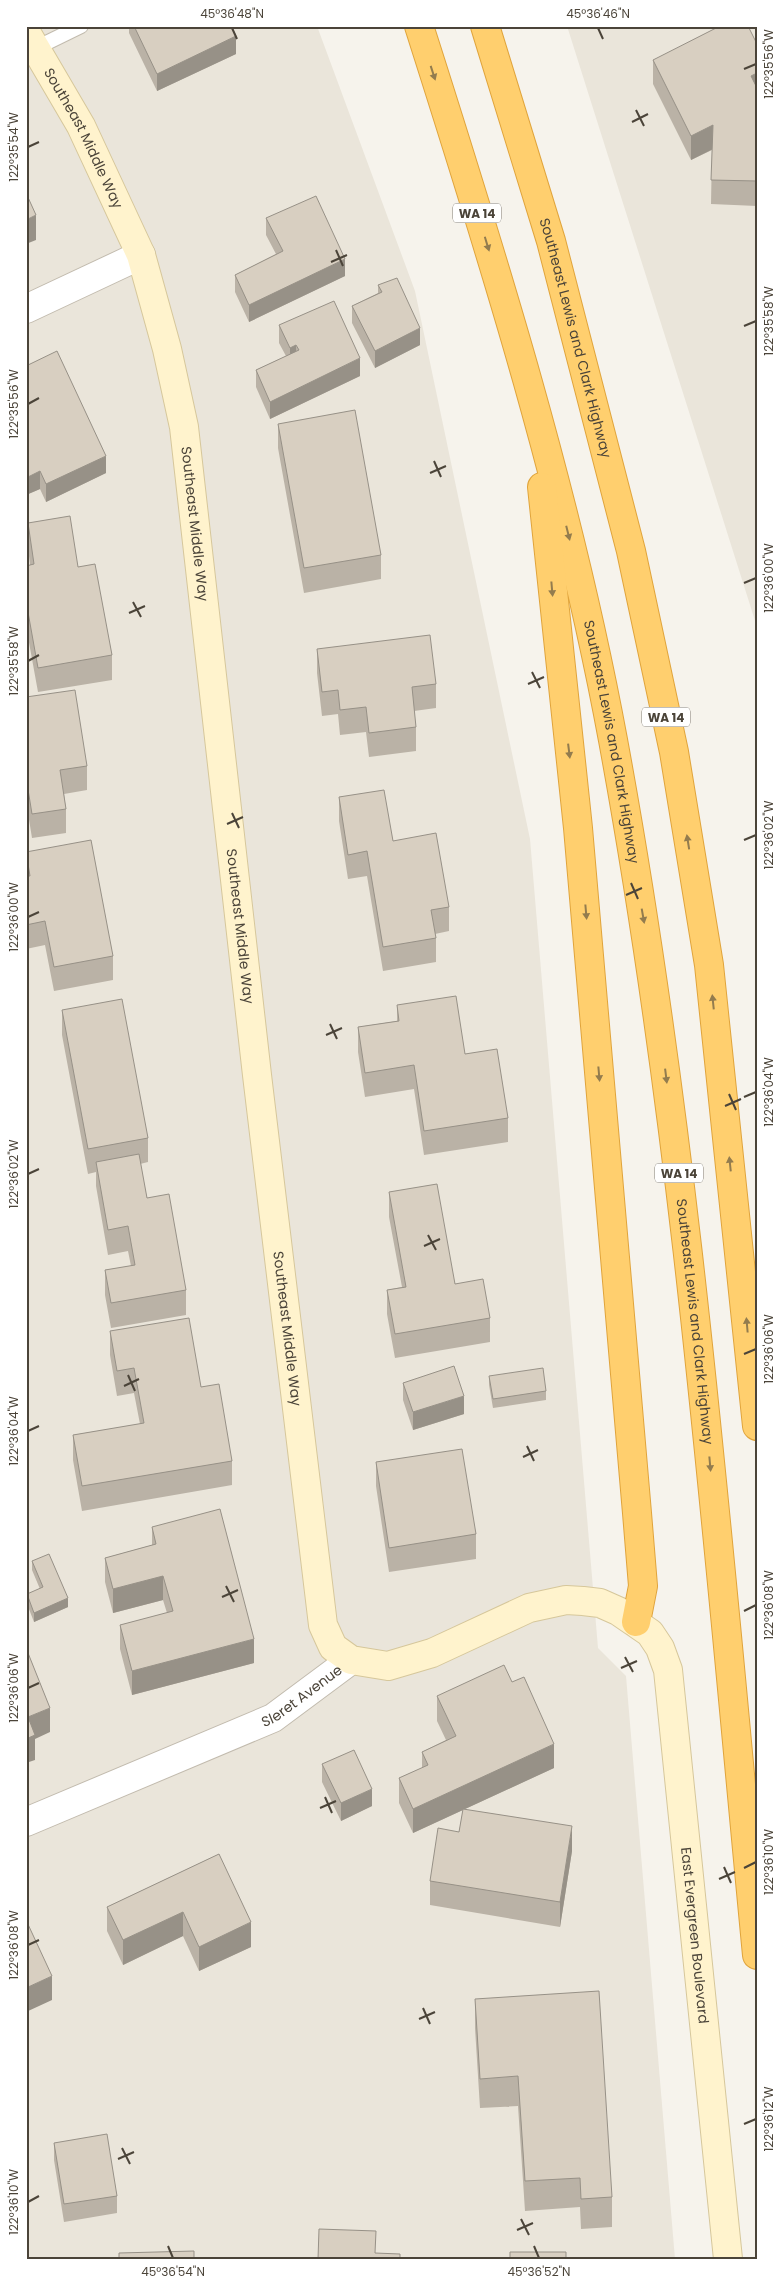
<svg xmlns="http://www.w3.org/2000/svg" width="783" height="2285" font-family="Poppins,sans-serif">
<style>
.residential{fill:#eae5da}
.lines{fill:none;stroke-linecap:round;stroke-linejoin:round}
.lane-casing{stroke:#c2bbae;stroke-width:16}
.street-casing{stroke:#c2bbae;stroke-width:30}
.secondary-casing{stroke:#d6c79b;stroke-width:30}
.highway-casing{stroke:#e0a43c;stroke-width:30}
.lane{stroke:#fff;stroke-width:14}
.street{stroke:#fff;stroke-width:28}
.secondary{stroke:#fff3cd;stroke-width:28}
.highway{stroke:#ffcf6e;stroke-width:28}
.wall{fill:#bab2a6}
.shaded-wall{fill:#979187}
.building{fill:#d8cfc1;stroke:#979187}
.oneway{fill:#937c4e}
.ticks{fill:none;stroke:#4b4439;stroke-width:2}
.labels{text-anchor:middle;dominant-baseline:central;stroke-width:4.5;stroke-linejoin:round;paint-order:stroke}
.shield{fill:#fff;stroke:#817c74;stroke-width:1}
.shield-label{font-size:12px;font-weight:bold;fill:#4b4439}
.street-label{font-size:14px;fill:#4b4439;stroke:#fff}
.neatline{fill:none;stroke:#4b4439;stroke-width:2}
.ticks-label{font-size:12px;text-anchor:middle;fill:#4b4439}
</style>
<rect width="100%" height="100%" fill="#f6f3ec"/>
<path class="residential" d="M 26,26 L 317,26 L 415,291 L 530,839 L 598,1648 L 626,1676 L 675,2259 L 26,2259 Z
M 567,26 L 757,26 L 757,627 Z"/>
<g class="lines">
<g class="lane-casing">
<path id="lane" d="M 36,48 L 81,26"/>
</g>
<g class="street-casing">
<g id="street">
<path d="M 26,309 L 141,255"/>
<path id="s1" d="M 26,1822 L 273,1718 L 351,1660"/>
</g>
</g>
<g class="secondary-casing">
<g id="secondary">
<path id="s2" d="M 26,32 L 81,126 L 141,255 L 167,349 L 184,427 L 257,1075 L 323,1625 L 333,1647 L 351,1660 L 388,1666 L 432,1653 L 529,1608 L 566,1600 L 583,1601 L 600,1603 L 618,1611 L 650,1633 L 660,1648 L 668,1670 L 728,2259"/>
</g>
</g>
<g class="highway-casing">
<g id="highway">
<path id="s3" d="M 419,26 C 494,261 568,497 613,740 C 687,1141 718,1549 757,1955"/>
<path id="s4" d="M 485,26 L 551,241 L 631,551 L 674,752 L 709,965 L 757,1426"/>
<path d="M 542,487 L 578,828 L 637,1513 L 643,1586 L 636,1622"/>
</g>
</g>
<use href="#lane" class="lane"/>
<use href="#street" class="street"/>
<use href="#secondary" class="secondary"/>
<use href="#highway" class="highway"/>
</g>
<path class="wall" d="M 129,26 L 231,26 L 236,54 L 157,91 L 129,33 Z
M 757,44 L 757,206 L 711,204 L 712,150 L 691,160 L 653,84 L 653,60 Z
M 266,218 L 345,276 L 249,322 L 235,292 L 235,275 L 276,254 L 266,235 Z
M 378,285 L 420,345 L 375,368 L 352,323 L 352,306 L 378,293 Z
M 279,325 L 360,376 L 270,419 L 256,387 L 256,370 L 286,356 L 279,343 Z
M 26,366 L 106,473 L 46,502 L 40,489 L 26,495 Z
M 278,424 L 381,555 L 381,579 L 304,593 L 278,448 Z
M 28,523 L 78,567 L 112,655 L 112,680 L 38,692 L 26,626 L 26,566 L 30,565 L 28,547 Z
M 317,649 L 436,684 L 436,708 L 414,711 L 416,727 L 416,751 L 369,757 L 366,732 L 340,735 L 338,714 L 322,716 L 317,673 Z
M 26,697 L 87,766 L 87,790 L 64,794 L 66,809 L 66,833 L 32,838 L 26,801 Z
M 339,797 L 393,841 L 449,907 L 449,931 L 435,934 L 436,938 L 436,962 L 383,971 L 367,876 L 348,879 L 339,821 Z
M 26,852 L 113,956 L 113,980 L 54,991 L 45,945 L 26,949 Z
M 397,1005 L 465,1054 L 508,1118 L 508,1142 L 424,1155 L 414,1089 L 365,1097 L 358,1052 L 358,1027 L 397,1021 Z
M 62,1010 L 148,1138 L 148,1162 L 140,1164 L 147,1198 L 186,1290 L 186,1315 L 111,1328 L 105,1295 L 105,1270 L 131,1266 L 128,1251 L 108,1255 L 96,1186 L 96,1172 L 88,1174 L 62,1035 Z
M 389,1192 L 455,1284 L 490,1318 L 490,1342 L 395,1358 L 387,1314 L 387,1290 L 402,1287 L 389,1217 Z
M 110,1331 L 201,1387 L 232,1461 L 232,1485 L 82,1511 L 73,1460 L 73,1435 L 140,1424 L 134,1393 L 117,1396 L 110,1355 Z
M 489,1376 L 546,1391 L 546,1400 L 493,1408 L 489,1385 Z
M 403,1383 L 464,1414 L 413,1430 L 403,1400 Z
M 376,1462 L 476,1534 L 476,1559 L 389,1572 L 376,1486 Z
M 152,1527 L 254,1663 L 132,1695 L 120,1649 L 120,1625 L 167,1613 L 163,1600 L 113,1613 L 105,1582 L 105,1558 L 152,1545 Z
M 32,1561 L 68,1607 L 34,1622 L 27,1604 L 27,1594 L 40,1589 L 32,1570 Z
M 437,1696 L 554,1768 L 465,1809 L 572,1851 L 560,1927 L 430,1905 L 430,1881 L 459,1832 L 463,1810 L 413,1833 L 399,1803 L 399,1778 L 422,1768 L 422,1752 L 446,1740 L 437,1721 Z
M 322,1764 L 372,1806 L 341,1821 L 322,1782 Z
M 219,1854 L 251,1947 L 199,1971 L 183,1936 L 123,1965 L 107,1931 L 107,1907 Z
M 475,1999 L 612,2197 L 612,2227 L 581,2229 L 580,2207 L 525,2211 L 518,2106 L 480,2108 L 475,2028 Z
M 54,2143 L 117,2196 L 117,2213 L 64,2222 L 54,2160 Z"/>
<path class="shaded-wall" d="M 236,36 L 236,54 L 157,91 L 157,74 Z
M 757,73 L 757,98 L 751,76 Z
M 713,125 L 713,149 L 691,160 L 691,136 Z
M 36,215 L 36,240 L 26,244 L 26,220 Z
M 345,259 L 345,276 L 249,322 L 249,305 Z
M 420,328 L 420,345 L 375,368 L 375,351 Z
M 296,345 L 296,362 L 290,366 L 290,348 Z
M 360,358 L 360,376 L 270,419 L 270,402 Z
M 106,456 L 106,473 L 46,502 L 46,484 Z
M 40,471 L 40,489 L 26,495 L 26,478 Z
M 464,1396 L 464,1414 L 413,1430 L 413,1412 Z
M 163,1576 L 163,1600 L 113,1613 L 113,1589 Z
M 68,1598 L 68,1607 L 34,1622 L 34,1613 Z
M 254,1639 L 254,1663 L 132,1695 L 132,1671 Z
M 50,1708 L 50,1732 L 35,1739 L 35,1760 L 26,1763 L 26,1739 L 28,1717 Z
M 554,1744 L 554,1768 L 413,1833 L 413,1809 Z
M 372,1789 L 372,1806 L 341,1821 L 341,1803 Z
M 572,1826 L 572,1851 L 560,1927 L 560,1902 Z
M 183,1912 L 183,1936 L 123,1965 L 123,1940 Z
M 251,1922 L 251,1947 L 199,1971 L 199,1947 Z
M 52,1976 L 52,2000 L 26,2012 L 26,1988 Z"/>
<path class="building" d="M 134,26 L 231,26 L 236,36 L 157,74 Z
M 720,26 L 748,26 L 757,44 L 757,73 L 751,76 L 757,88 L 757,181 L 711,180 L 713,125 L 691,136 L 653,60 Z
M 26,193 L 36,215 L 26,220 Z
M 316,196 L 345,259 L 249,305 L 235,275 L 283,251 L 266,218 Z
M 397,278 L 420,328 L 375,351 L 352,306 L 382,292 L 378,285 Z
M 334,301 L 360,358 L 270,402 L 256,370 L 299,350 L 296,345 L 290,348 L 279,325 Z
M 57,351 L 106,456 L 46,484 L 40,471 L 26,478 L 26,366 Z
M 355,410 L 381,555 L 304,568 L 278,424 Z
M 70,516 L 78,567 L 95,564 L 112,655 L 38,668 L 26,601 L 26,566 L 34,564 L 28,523 Z
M 430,635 L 436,684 L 412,687 L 416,727 L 369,733 L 366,707 L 340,710 L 338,690 L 322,692 L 317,649 Z
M 75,690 L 87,766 L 60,770 L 66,809 L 32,814 L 26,777 L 26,697 Z
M 384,790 L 393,841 L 436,833 L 449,907 L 431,910 L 436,938 L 383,947 L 367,851 L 348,855 L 339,797 Z
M 91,840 L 113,956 L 54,967 L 45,921 L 26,925 L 26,876 L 30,876 L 26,852 Z
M 456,996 L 465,1054 L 497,1049 L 508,1118 L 424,1131 L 414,1065 L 365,1073 L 358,1027 L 399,1021 L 397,1005 Z
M 122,999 L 148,1138 L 88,1149 L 62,1010 Z
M 139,1154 L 147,1198 L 169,1194 L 186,1290 L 111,1303 L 105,1270 L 135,1265 L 128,1226 L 108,1230 L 96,1162 Z
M 437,1184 L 455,1284 L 483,1279 L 490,1318 L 395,1334 L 387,1290 L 406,1287 L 389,1192 Z
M 189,1318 L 201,1387 L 219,1384 L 232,1461 L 82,1486 L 73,1435 L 144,1423 L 134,1368 L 117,1371 L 110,1331 Z
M 454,1366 L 464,1396 L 413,1412 L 403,1383 Z
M 543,1368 L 546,1391 L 493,1399 L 489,1376 Z
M 462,1449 L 476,1534 L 389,1548 L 376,1462 Z
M 220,1509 L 254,1639 L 132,1671 L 120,1625 L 173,1611 L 163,1576 L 113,1589 L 105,1558 L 156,1544 L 152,1527 Z
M 49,1554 L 68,1598 L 34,1613 L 27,1594 L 43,1587 L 32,1561 Z
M 26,1648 L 50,1708 L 28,1717 L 35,1735 L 26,1739 Z
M 504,1665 L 512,1682 L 524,1677 L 554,1744 L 413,1809 L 399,1778 L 428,1765 L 422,1752 L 456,1736 L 437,1696 Z
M 354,1750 L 372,1789 L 341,1803 L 322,1764 Z
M 463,1809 L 572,1826 L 560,1902 L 430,1881 L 438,1828 L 459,1832 Z
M 219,1854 L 251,1922 L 199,1947 L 183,1912 L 123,1940 L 107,1907 Z
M 26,1920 L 52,1976 L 26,1988 Z
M 599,1991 L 612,2197 L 581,2199 L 580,2178 L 525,2181 L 518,2076 L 480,2079 L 475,1999 Z
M 107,2134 L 117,2196 L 64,2204 L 54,2143 Z
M 319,2229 L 376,2231 L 375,2253 L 400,2254 L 400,2259 L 405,2259 L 318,2259 Z
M 194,2251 L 194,2259 L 119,2259 L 119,2253 Z
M 510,2252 L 566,2252 L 566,2259 L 510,2259 Z"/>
<defs><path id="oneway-solid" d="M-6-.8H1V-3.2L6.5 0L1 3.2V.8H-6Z" transform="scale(1.25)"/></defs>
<g class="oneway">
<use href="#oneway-solid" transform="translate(433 73) rotate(72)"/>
<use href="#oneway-solid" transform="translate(487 244) rotate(73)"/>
<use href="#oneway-solid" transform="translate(568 533) rotate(76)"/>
<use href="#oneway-solid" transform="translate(552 589) rotate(85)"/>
<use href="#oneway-solid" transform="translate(569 751) rotate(83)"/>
<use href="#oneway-solid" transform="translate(688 842) rotate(-99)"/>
<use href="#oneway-solid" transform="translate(586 912) rotate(85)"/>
<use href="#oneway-solid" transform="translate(643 916) rotate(80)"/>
<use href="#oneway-solid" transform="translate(713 1002) rotate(-96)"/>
<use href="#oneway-solid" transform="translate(599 1074) rotate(85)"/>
<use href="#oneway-solid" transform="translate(666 1076) rotate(83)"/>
<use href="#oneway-solid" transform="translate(730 1164) rotate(-96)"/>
<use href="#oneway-solid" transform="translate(747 1325) rotate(-95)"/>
<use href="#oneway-solid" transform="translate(710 1464) rotate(85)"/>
</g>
<path class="ticks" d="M 232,28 L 237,39M 598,28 L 603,39M 744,69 L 756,64M 636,110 L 644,126M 632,122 L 648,114M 28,147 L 39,142M 336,250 L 343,266M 331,262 L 347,255M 744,326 L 756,321M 28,404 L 39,398M 434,461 L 441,477M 430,473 L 446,466M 744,583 L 756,578M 133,602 L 141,617M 129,613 L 145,606M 28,661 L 39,655M 532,672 L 540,688M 528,684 L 544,677M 232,813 L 239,828M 227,824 L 243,817M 744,840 L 756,835M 631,883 L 638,899M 626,895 L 642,888M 28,917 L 39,912M 330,1024 L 337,1039M 326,1035 L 342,1028M 729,1094 L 736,1110M 744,1097 L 756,1092M 725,1106 L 741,1099M 28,1174 L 39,1169M 428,1235 L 436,1250M 424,1246 L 440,1239M 744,1354 L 756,1349M 128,1375 L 135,1391M 124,1386 L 139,1379M 28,1431 L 39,1426M 527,1446 L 534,1461M 523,1457 L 538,1450M 226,1586 L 234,1602M 222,1597 L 238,1590M 744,1611 L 756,1605M 625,1657 L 633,1672M 621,1668 L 637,1661M 28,1688 L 39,1683M 325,1797 L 332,1813M 320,1808 L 336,1801M 724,1867 L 731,1883M 744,1868 L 756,1862M 719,1879 L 735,1872M 28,1945 L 39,1940M 423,2008 L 430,2024M 419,2019 L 435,2012M 744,2124 L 756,2119M 122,2148 L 130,2164M 118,2159 L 134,2152M 28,2202 L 39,2196M 521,2219 L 529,2235M 517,2230 L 533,2223M 168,2246 L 173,2258M 534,2246 L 539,2258"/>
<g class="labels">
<g class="shield">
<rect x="453" y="203.5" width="48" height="19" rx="4"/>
<rect x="642" y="707.5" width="48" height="19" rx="4"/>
<rect x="655" y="1163.5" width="48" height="19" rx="4"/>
</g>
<g class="shield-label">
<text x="477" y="213">WA 14</text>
<text x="666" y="717">WA 14</text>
<text x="679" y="1173">WA 14</text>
</g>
<g class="street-label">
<text stroke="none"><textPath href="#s2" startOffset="121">Southeast Middle Way</textPath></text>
<text stroke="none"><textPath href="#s4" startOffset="325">Southeast Lewis and Clark Highway</textPath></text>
<text stroke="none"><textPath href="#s2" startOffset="526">Southeast Middle Way</textPath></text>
<text stroke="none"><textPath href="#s3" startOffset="742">Southeast Lewis and Clark Highway</textPath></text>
<text stroke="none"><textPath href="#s2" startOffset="931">Southeast Middle Way</textPath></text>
<text stroke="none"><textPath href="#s3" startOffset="1328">Southeast Lewis and Clark Highway</textPath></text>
<text stroke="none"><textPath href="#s2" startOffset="1336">Southeast Middle Way</textPath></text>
<text stroke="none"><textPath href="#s1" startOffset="304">Sleret Avenue</textPath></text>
<text stroke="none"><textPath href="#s2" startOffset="2310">East Evergreen Boulevard</textPath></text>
</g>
</g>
<rect width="783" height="2285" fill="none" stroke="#ffffff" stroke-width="55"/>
<rect x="28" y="28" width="728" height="2230" class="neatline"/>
<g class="ticks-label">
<text x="232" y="18">45°36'48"N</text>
<text x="598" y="18">45°36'46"N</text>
<text transform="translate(769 64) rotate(-90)" y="4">122°35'56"W</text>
<text transform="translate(14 147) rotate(-90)" y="4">122°35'54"W</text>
<text transform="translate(769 321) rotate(-90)" y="4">122°35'58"W</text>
<text transform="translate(14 404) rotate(-90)" y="4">122°35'56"W</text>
<text transform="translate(769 578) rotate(-90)" y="4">122°36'00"W</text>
<text transform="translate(14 661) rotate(-90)" y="4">122°35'58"W</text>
<text transform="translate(769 835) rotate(-90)" y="4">122°36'02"W</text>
<text transform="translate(14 917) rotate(-90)" y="4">122°36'00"W</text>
<text transform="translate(769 1092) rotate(-90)" y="4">122°36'04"W</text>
<text transform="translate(14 1174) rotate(-90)" y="4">122°36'02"W</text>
<text transform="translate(769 1349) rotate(-90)" y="4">122°36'06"W</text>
<text transform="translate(14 1431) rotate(-90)" y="4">122°36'04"W</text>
<text transform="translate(769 1605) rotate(-90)" y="4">122°36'08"W</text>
<text transform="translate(14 1688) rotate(-90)" y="4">122°36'06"W</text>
<text transform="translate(769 1862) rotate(-90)" y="4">122°36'10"W</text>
<text transform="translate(14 1945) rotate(-90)" y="4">122°36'08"W</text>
<text transform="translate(769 2119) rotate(-90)" y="4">122°36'12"W</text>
<text transform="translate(14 2202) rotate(-90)" y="4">122°36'10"W</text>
<text x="173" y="2276">45°36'54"N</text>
<text x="539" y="2276">45°36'52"N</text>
</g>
</svg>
